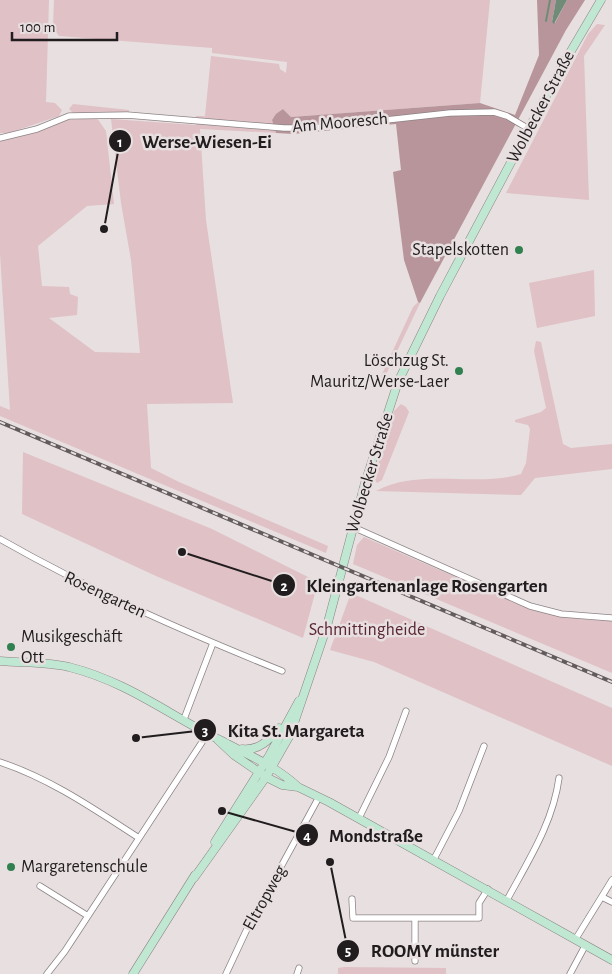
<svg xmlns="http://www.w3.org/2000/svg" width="612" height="974" font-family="'Alegreya Sans',sans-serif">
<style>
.green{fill:#dfc1c6}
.forest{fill:#b8959b}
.water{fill:#708c78}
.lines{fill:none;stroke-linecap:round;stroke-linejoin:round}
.stream{stroke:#708c78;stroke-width:2}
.street-casing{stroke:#8c8485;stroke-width:7}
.secondary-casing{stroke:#8c8485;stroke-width:9}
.street{stroke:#fff;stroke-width:5.5}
.secondary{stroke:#bfe7d2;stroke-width:8}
.rail-casing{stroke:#625c5d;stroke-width:4}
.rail{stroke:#e8dfe0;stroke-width:2;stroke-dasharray:5.5;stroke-linecap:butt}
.poi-dot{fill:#308050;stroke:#e8dfe0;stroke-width:2}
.labels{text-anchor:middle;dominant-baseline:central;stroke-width:5;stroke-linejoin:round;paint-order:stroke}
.street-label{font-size:18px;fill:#211d1e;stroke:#e8dfe0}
.poi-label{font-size:18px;fill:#211d1e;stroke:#e8dfe0;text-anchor:end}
.park-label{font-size:18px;fill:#582733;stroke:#e8dfe0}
.leader{fill:none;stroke:#211d1e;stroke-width:2}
.callout-dot{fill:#211d1e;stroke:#e8dfe0;stroke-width:2}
.mark-label{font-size:15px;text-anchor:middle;font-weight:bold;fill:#fff}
.callout-label{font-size:19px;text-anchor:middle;font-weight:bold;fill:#211d1e;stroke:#e8dfe0;stroke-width:5;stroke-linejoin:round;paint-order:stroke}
</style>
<rect width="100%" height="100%" fill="#e8dfe0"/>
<path class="green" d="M 0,0 L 49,0 L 46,102 L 55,103 L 62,110 L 59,116 L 9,133 L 0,133 Z
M 54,0 L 490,0 L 480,103 L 291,117 L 283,109 L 272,120 L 276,133 L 200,129 L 206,220 L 233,403 L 147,404 L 151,468 L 179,482 L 328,546 L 326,553 L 0,416 L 0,406 L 10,410 L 0,254 L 0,140 L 67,120 L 97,118 L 106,131 L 114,204 L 87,206 L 38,246 L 42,286 L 69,287 L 70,294 L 78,297 L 77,315 L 49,318 L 95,352 L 140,353 L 131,260 L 121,203 L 111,119 L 196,125 L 196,116 L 205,116 L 211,56 L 279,64 L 280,69 L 286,73 L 287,62 L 212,53 L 212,48 L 59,36 L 53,28 Z
M 597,24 L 605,25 L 584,56 L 589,200 L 506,193 L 588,34 Z
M 73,104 L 129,110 L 129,113 L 73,113 L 69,109 Z
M 594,270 L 595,316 L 537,328 L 529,283 Z
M 418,302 L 420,303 L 379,389 L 377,385 L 413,307 Z
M 536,341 L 541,342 L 563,444 L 571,448 L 612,444 L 612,469 L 535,478 L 521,495 L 376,491 C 420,467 475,488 521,474 L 526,463 L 530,429 L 528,425 L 515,422 L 515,420 L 541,412 L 546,408 L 534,351 Z
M 401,404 L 406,407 L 409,412 L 382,480 L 377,483 L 374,478 L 394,411 Z
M 23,452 L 212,529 L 318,582 L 303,638 L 156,576 L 22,514 Z
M 364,537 L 522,606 C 553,616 580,620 612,621 L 612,673 L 353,564 L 357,545 Z
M 351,593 L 612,708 L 612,766 L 374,662 L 330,650 Z
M 344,967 L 446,968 L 446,974 L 338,974 L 338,968 Z"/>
<path class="forest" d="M 537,0 L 556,0 L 552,22 L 555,23 L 567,0 L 585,0 L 566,30 L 420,303 L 418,302 L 404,260 L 393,172 L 401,170 L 396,124 L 293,134 L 276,133 L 272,120 L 276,114 L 283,109 L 291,117 L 480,103 L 515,115 L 539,55 Z"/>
<path class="water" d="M 556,0 L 567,0 L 554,24 L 552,22 Z"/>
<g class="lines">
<path class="stream" d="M 546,21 L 550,0"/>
<g class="street-casing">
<path id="street" d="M 0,138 L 37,129 L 69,116 L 127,115 L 284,128 L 313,128 L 450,113 L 494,112 L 507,116 L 529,129
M 353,527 L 530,606 L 561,614 L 612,618
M 0,539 C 91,591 185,632 282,671
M 184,719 L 213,643
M 0,762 C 51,779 94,809 139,838
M 359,818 L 389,757 L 406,711
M 434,859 L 459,811 L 484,746
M 40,886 L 88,916
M 602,897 L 612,902
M 352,899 L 353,918 L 479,918 L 479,903 L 488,889
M 507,900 C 528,861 553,823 559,778
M 575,940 L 612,880
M 415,961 L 415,919
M 47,974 L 65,951 L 208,733
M 226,974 L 247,929 L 319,797
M 297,974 L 299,968
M 570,974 L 585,946"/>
</g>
<g class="secondary-casing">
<path id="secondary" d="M 0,661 C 22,663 47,662 69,667 C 128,682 167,714 220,740 C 246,754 276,766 298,787
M 218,740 L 234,755 L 266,777 L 282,785 L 298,787 L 329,802 L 612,960
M 242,749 C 259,751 269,740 279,728
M 215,842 L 269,756 L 299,701
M 194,878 L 266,777 L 290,735 L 327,626 L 365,483 L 398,382 L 440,296 L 561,68 L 601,0
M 133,974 L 195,875"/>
</g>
<use href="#street" class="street"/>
<use href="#secondary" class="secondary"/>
<g class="rail-casing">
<path id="rail" d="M 0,422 L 612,682"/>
</g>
<use href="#rail" class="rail"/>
</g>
<g class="poi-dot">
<circle cx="519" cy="250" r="5"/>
<circle cx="459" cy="371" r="5"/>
<circle cx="11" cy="647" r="5"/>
<circle cx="11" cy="867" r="5"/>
</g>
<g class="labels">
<g class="street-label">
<text transform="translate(541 107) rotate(-62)">Wolbecker Straße</text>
<text transform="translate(340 123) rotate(-5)">Am Mooresch</text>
<text transform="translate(370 473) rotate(-73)">Wolbecker Straße</text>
<text transform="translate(105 595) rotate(25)">Rosengarten</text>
<text transform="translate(265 898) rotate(-61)">Eltropweg</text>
</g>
<g class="poi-label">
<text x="509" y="250">Stapelskotten</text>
<text x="449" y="361">Löschzug St.<tspan x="449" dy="21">Mauritz/Werse-Laer</tspan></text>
<text x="21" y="637" text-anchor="start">Musikgeschäft<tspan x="21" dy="21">Ott</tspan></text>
<text x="21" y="867" text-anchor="start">Margaretenschule</text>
</g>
<g class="park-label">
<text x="367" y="630">Schmittingheide</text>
</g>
</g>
<path class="leader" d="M104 229L120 141M182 552L284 585M136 738L205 730M222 811L307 835M330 862L348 951"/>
<g class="callout-dot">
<circle cx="104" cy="229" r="5"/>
<circle cx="182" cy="552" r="5"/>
<circle cx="136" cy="738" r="5"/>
<circle cx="222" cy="811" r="5"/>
<circle cx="330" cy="862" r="5"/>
<circle cx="120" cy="141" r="12"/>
<circle cx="284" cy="585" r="12"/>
<circle cx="205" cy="730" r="12"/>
<circle cx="307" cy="835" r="12"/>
<circle cx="348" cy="951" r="12"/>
</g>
<g class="mark-label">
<text x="120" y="147">1</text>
<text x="284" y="591">2</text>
<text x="205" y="736">3</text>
<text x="307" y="841">4</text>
<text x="348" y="956">5</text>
</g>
<g class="callout-label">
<text x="207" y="148">Werse-Wiesen-Ei</text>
<text x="427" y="592">Kleingartenanlage Rosengarten</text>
<text x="296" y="737">Kita St. Margareta</text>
<text x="376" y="842">Mondstraße</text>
<text x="435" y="957">ROOMY münster</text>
</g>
<path d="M12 32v8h105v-8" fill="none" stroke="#211d1e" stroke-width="2.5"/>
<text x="20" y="32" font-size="15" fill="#211d1e" stroke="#e8dfe0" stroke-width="4" paint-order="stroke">100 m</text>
</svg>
